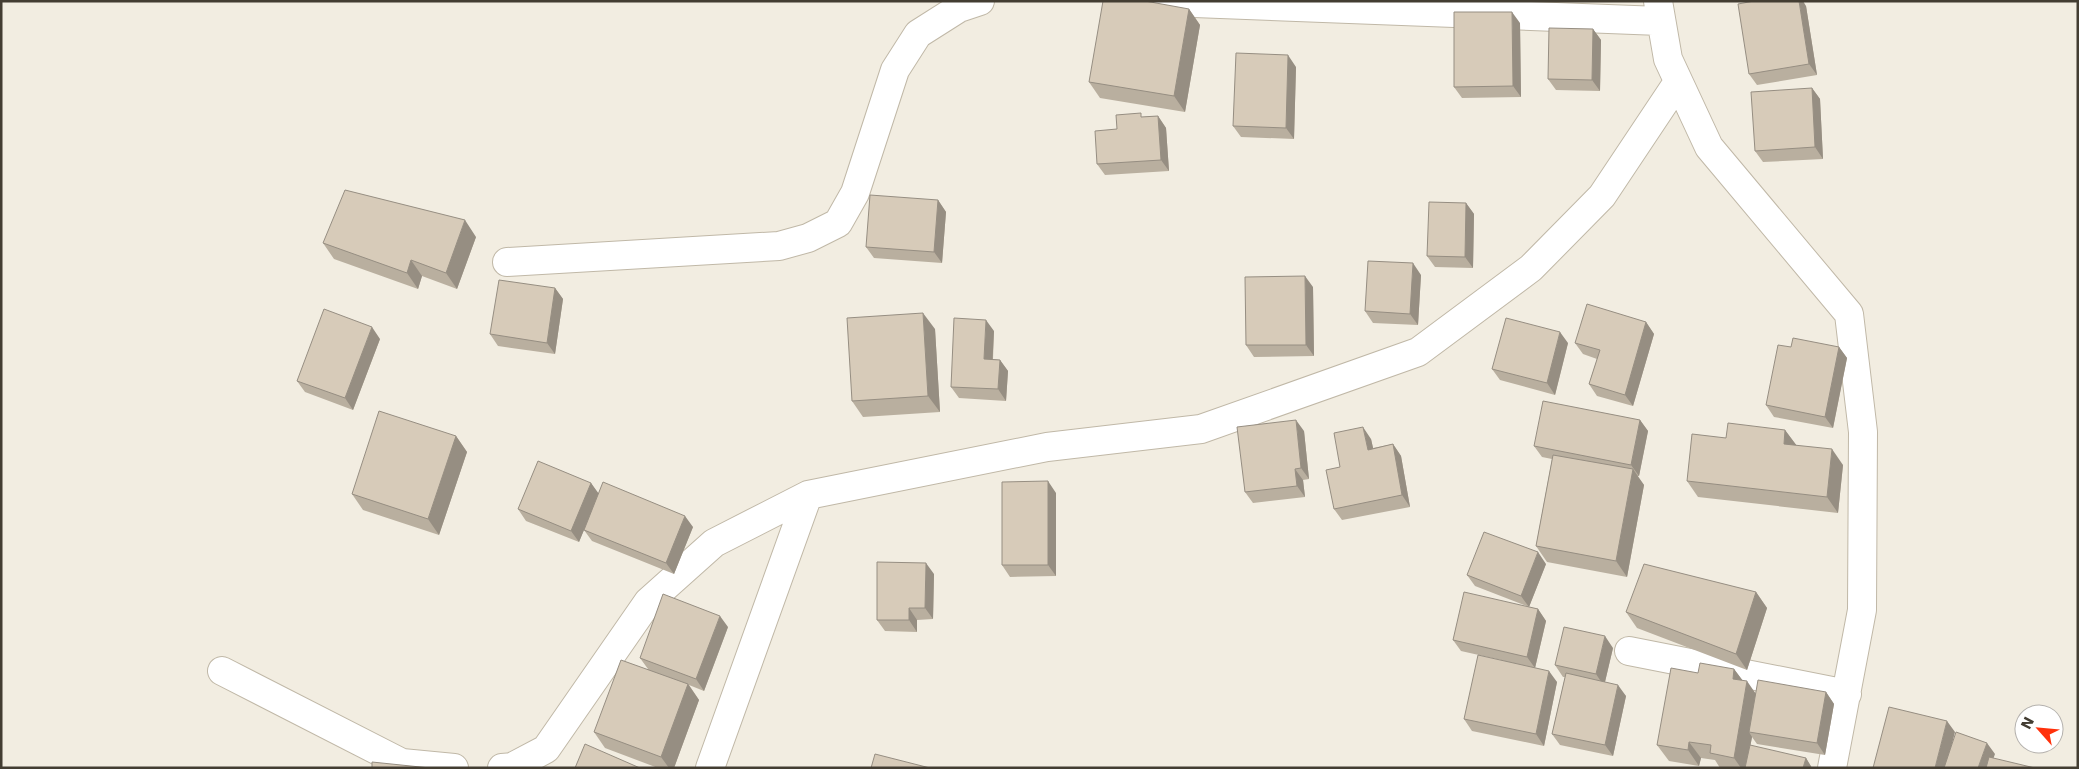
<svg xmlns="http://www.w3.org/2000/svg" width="2079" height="769" font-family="'DejaVu Sans',sans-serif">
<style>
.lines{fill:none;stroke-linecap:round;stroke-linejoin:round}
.minor-casing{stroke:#c0b8a7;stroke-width:30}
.minor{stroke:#fff;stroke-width:28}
.wall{fill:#b9af9f}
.shaded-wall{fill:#968e82}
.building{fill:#d7cbb9;stroke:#968e82}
</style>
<rect width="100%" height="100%" fill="#f2ede1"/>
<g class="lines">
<g class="minor-casing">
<path id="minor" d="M 1142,1 L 1660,21
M 1658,1 L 1668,59 L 1709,147 L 1849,314 L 1863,432 L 1862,610 L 1832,768
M 507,262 L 779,246 L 808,238 L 838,223 L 855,193 L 895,70 L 918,34 L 959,8 L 980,1
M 1629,651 L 1847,694
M 222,671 L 402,763 L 454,768
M 502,768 L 512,767 L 546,749 L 648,602 L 714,543 L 808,495 L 1047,447 L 1201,429 L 1418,352 L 1531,268 L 1602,196 L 1678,82
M 710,768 L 808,495"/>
</g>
<use href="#minor" class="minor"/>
</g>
<path class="wall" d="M 1806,6 L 1817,75 L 1757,85 L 1749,74 Z
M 1189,9 L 1200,25 L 1185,112 L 1100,98 L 1089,82 Z
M 1520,23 L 1521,97 L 1462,98 L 1454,87 Z
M 1593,29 L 1601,40 L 1600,91 L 1556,90 L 1548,79 Z
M 1296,67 L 1294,139 L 1241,137 L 1233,126 Z
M 1812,88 L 1820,99 L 1823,159 L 1763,162 L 1755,151 Z
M 1158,116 L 1166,128 L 1169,171 L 1105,175 L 1097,164 L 1117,129 L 1143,117 Z
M 938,200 L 946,212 L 942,263 L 874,258 L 866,247 Z
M 1466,203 L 1474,214 L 1473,268 L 1435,267 L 1427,256 Z
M 476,237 L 457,289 L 422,276 L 418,289 L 334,259 L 323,243 Z
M 1421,275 L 1418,325 L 1373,323 L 1365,311 Z
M 1313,287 L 1314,356 L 1254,357 L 1246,345 Z
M 555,288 L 563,299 L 555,354 L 498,346 L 490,334 Z
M 1646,322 L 1654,334 L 1633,406 L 1597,396 L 1589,384 L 1597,359 L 1583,354 L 1575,343 Z
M 935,329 L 940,412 L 863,417 L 852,401 Z
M 994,331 L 993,359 L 1000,360 L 1008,371 L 1006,401 L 959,398 L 951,387 Z
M 380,339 L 353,410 L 305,392 L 297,381 Z
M 1568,343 L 1555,395 L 1500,380 L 1492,369 Z
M 1791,347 L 1839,347 L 1847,358 L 1833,428 L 1774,417 L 1766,405 Z
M 1640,420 L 1648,431 L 1639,476 L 1637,476 L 1644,485 L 1627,577 L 1547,562 L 1536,546 L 1552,459 L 1542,457 L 1534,446 Z
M 1785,430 L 1796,445 L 1843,465 L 1838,513 L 1698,497 L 1687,481 Z
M 1304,431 L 1309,479 L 1303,480 L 1305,497 L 1253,503 L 1245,492 Z
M 456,436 L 467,452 L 439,535 L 363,510 L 352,494 Z
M 1371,439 L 1373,448 L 1393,444 L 1401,456 L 1410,507 L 1342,520 L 1334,509 L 1340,467 Z
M 591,483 L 598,494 L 693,527 L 674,574 L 592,541 L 584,530 L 588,520 L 579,542 L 526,521 L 518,509 Z
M 1056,493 L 1056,576 L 1010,577 L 1002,565 Z
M 1546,564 L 1529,607 L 1538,609 L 1546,621 L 1535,668 L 1557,682 L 1544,746 L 1472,731 L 1464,719 L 1501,660 L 1461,651 L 1453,640 L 1529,607 L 1475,586 L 1467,575 Z
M 934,574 L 933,619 L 917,620 L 917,632 L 885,631 L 877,620 Z
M 1756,592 L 1767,608 L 1747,670 L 1637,628 L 1626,612 Z
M 728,627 L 704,691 L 689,685 L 699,700 L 674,768 L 658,768 L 605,748 L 594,732 L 648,669 L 640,658 Z
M 1613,648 L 1605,682 L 1626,696 L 1613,756 L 1560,745 L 1552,734 L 1565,677 L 1563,677 L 1555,665 Z
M 1734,669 L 1743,681 L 1755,693 L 1826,692 L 1834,704 L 1825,755 L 1757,744 L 1752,737 L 1750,748 L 1806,758 L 1812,768 L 1720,768 L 1715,760 L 1701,758 L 1699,766 L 1669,761 L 1657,745 L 1698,673 Z"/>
<path class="shaded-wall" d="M 1799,1 L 1803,1 L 1806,6 L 1817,75 L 1809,64 Z
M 1189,9 L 1200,25 L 1185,112 L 1174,96 Z
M 1512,12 L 1520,23 L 1521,97 L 1513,86 Z
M 1593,29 L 1601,40 L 1600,91 L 1592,80 Z
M 1288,55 L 1296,67 L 1294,139 L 1286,128 Z
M 1812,88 L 1820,99 L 1823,159 L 1815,147 Z
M 1158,116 L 1166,128 L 1169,171 L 1161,160 Z
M 938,200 L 946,212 L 942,263 L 934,252 Z
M 1466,203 L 1474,214 L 1473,268 L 1465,257 Z
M 465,220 L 476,237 L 457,289 L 446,273 Z
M 411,260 L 422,276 L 418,289 L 407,273 Z
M 1413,263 L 1421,275 L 1418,325 L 1410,314 Z
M 1305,276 L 1313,287 L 1314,356 L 1306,345 Z
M 555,288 L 563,299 L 555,354 L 547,343 Z
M 923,313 L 935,329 L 940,412 L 928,396 Z
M 986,320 L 994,331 L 992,370 L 984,359 Z
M 1646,322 L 1654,334 L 1633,406 L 1625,395 Z
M 372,327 L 380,339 L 353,410 L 345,398 Z
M 1560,332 L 1568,343 L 1555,395 L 1547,383 Z
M 1839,347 L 1847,358 L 1833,428 L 1825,417 Z
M 1000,360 L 1008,371 L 1006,401 L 998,389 Z
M 1296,420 L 1304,431 L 1309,479 L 1301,468 Z
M 1640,420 L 1648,431 L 1639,476 L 1631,465 Z
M 1363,427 L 1371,439 L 1376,461 L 1368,450 Z
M 1785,430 L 1797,446 L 1784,444 Z
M 456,436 L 467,452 L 439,535 L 428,519 Z
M 1393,444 L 1401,456 L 1410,507 L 1402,495 Z
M 1832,449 L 1843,465 L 1838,513 L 1827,497 Z
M 1295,469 L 1303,480 L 1305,497 L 1297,486 Z
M 1633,469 L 1644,485 L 1627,577 L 1616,561 Z
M 1048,481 L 1056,493 L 1056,576 L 1048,565 Z
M 591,483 L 599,494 L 579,542 L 571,531 Z
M 685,516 L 693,527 L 674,574 L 666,563 Z
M 1538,552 L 1546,564 L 1529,607 L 1521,596 Z
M 926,563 L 934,574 L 933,619 L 925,608 Z
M 1756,592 L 1767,608 L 1747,670 L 1736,654 Z
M 909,608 L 917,620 L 917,632 L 909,620 Z
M 1538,609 L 1546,621 L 1535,668 L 1527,657 Z
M 720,616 L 728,627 L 704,691 L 696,679 Z
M 1605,636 L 1613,648 L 1604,686 L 1596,674 Z
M 1734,669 L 1746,685 L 1733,679 Z
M 1549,671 L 1557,682 L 1544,746 L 1536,734 Z
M 1747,681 L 1758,697 L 1749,732 L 1752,737 L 1746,768 L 1741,768 L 1734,758 Z
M 688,684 L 699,700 L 674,768 L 669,768 L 661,757 Z
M 1618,685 L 1626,696 L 1613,756 L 1605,745 Z
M 1826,692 L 1834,704 L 1825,755 L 1817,743 Z
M 1947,721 L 1955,732 L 1946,768 L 1935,768 Z
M 1689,742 L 1701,758 L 1699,766 L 1688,750 Z
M 1987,743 L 1995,754 L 1990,768 L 1978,768 Z
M 1806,758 L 1812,768 L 1803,768 Z"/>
<path class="building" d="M 1103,1 L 1145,1 L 1189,9 L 1174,96 L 1089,82 Z
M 1754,1 L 1799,1 L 1809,64 L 1749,74 L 1738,4 Z
M 1454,12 L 1512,12 L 1513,86 L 1454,87 Z
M 1549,28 L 1593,29 L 1592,80 L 1548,79 Z
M 1236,53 L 1288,55 L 1286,128 L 1233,126 Z
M 1812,88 L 1815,147 L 1755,151 L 1751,92 Z
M 1141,113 L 1141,117 L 1158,116 L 1161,160 L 1097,164 L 1095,131 L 1117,129 L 1116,115 Z
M 345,190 L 465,220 L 446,273 L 411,260 L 407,273 L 323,243 Z
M 870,195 L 938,200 L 934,252 L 866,247 Z
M 1429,202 L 1466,203 L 1465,257 L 1427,256 Z
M 1368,261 L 1413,263 L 1410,314 L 1365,311 Z
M 1305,276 L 1306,345 L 1246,345 L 1245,277 Z
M 499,280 L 555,288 L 547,343 L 490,334 Z
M 1587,304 L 1646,322 L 1625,395 L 1589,384 L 1600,350 L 1575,343 Z
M 324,309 L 372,327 L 345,398 L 297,381 Z
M 923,313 L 928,396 L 852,401 L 847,318 Z
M 954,318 L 986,320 L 984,359 L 1000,360 L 998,389 L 951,387 Z
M 1506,318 L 1560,332 L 1547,383 L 1492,369 Z
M 1793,338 L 1839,347 L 1825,417 L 1766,405 L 1778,345 L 1791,347 Z
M 1543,401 L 1640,420 L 1631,465 L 1534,446 Z
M 379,411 L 456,436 L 428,519 L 352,494 Z
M 1296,420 L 1301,468 L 1295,469 L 1297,486 L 1245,492 L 1237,427 Z
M 1728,423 L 1785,430 L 1784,444 L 1832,449 L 1827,497 L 1687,481 L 1692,434 L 1726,438 Z
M 1363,427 L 1368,450 L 1393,444 L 1402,495 L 1334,509 L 1326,470 L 1340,467 L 1334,433 Z
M 1553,455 L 1633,469 L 1616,561 L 1536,546 Z
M 538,461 L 591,483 L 571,531 L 518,509 Z
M 1048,481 L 1048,565 L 1002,565 L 1002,482 Z
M 603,482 L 685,516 L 666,563 L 584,530 Z
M 1484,532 L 1538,552 L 1521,596 L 1467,575 Z
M 877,562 L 926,563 L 925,608 L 909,608 L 909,620 L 877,620 Z
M 1644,564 L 1756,592 L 1736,654 L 1626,612 Z
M 1464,592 L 1538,609 L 1527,657 L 1453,640 Z
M 663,594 L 720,616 L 696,679 L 640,658 Z
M 1564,627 L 1605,636 L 1596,674 L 1555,665 Z
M 1478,655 L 1549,671 L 1536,734 L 1464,719 Z
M 621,660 L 688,684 L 661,757 L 594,732 Z
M 1700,663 L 1734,669 L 1733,679 L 1747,681 L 1734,758 L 1710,753 L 1711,745 L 1689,742 L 1688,750 L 1657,745 L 1671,668 L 1698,673 Z
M 1566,673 L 1618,685 L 1605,745 L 1552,734 Z
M 1758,680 L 1826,692 L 1817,743 L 1749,732 Z
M 1889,707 L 1947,721 L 1935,768 L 1873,768 Z
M 1956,732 L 1987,743 L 1978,768 L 1944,768 Z
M 585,744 L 640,768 L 575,768 Z
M 1750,745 L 1806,758 L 1803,768 L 1745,768 Z
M 875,754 L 930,768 L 871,768 Z
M 1989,757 L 2035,768 L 1986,768 Z
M 372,762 L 430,768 L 372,768 Z"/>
<rect width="2079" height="769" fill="none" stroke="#433d32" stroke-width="5"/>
<g transform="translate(2039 729) rotate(297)"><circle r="24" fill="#ffffff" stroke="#b4b1ad"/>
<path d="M0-4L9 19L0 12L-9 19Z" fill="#ff310b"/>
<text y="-8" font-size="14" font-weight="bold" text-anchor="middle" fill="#433d32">N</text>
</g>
</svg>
